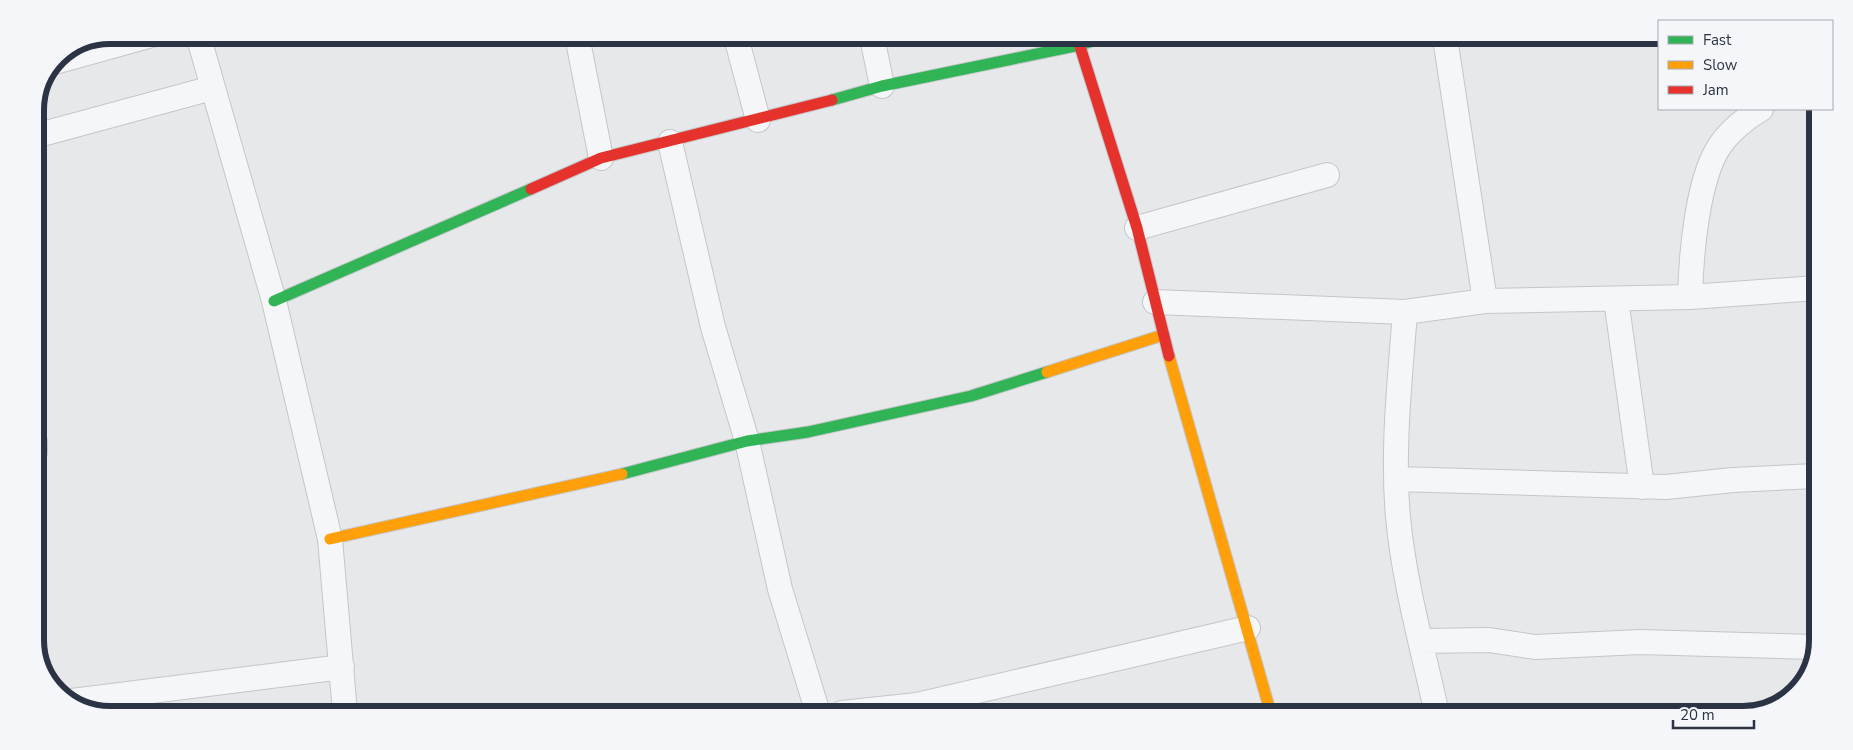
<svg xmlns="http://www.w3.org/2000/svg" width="1853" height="750" font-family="'Nunito Sans',sans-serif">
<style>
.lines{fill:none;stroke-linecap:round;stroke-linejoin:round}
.street-casing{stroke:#c4c6c8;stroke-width:26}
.fast-casing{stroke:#c4c6c8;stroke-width:13}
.slow-casing{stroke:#c4c6c8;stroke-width:13}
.jam-casing{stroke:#c4c6c8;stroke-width:13}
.street{stroke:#f5f6f7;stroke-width:24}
.fast{stroke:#30b455;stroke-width:11}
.slow{stroke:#ff9f0a;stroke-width:11}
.jam{stroke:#e5322d;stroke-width:11}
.rim{fill:none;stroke:#2b3445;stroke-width:6}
</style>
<rect width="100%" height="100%" fill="#e6e8ea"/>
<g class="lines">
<g class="street-casing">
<path id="street" d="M 198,35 L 274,301 L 330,539 L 345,712
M 577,36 L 601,158
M 736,37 L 758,120
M 872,37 L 882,86
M 1445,38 L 1485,301
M 55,62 L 152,35
M 35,136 L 212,88
M 670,142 L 713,327 L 747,441 L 780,589 L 818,713
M 1137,228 L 1327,175
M 1690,297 C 1691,257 1697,177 1721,144 C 1730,131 1747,117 1761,109
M 1616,299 L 1642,487
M 1155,302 L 1405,312 L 1485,301 L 1690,297 L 1817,288
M 1405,312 C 1400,379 1392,449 1398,517 C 1404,583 1423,649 1437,714
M 35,442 L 35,452
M 1397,479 L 1666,487 L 1733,480 L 1815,476
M 1421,641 L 1489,640 L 1535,647 L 1640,642 L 1814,647
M 72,701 L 342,667
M 842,713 L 917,705 L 1248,628"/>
</g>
<g class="fast-casing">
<path id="fast" d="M 832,100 L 882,86 L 1080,45 L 1104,37
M 274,301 L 531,189
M 622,474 L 747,441 L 808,432 L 971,396 L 1047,372"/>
</g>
<g class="slow-casing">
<path id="slow" d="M 1169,356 L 1271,714
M 1047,372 L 1163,335
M 330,539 L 622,474"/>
</g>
<g class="jam-casing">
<path id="jam" d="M 1077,37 L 1137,228 L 1169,356
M 531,189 L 601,158 L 832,100"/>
</g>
<use href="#street" class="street"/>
<use href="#fast" class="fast"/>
<use href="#slow" class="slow"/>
<use href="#jam" class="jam"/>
</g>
<path d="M0 0H1853V750H0ZM110 44H1743A66 66 0 0 1 1809 110V640A66 66 0 0 1 1743 706H110A66 66 0 0 1 44 640V110A66 66 0 0 1 110 44Z" fill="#f4f6f9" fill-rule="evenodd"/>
<path class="rim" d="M110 44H1743A66 66 0 0 1 1809 110V640A66 66 0 0 1 1743 706H110A66 66 0 0 1 44 640V110A66 66 0 0 1 110 44Z"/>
<rect x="1658" y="20" width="175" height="90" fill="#f4f6f9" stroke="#a4a8b1"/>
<rect x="1668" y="36" width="25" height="8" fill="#30b455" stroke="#a4a8b1"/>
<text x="1703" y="45" font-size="15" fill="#2b3445">Fast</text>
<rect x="1668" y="61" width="25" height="8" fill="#ff9f0a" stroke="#a4a8b1"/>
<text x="1703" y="70" font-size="15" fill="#2b3445">Slow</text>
<rect x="1668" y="86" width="25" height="8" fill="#e5322d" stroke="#a4a8b1"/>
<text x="1703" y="95" font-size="15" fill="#2b3445">Jam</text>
<path d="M1673 720v8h81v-8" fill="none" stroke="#2b3445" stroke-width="2.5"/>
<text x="1680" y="720" font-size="15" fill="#2b3445" stroke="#f4f6f9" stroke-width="4" paint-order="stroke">20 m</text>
</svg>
